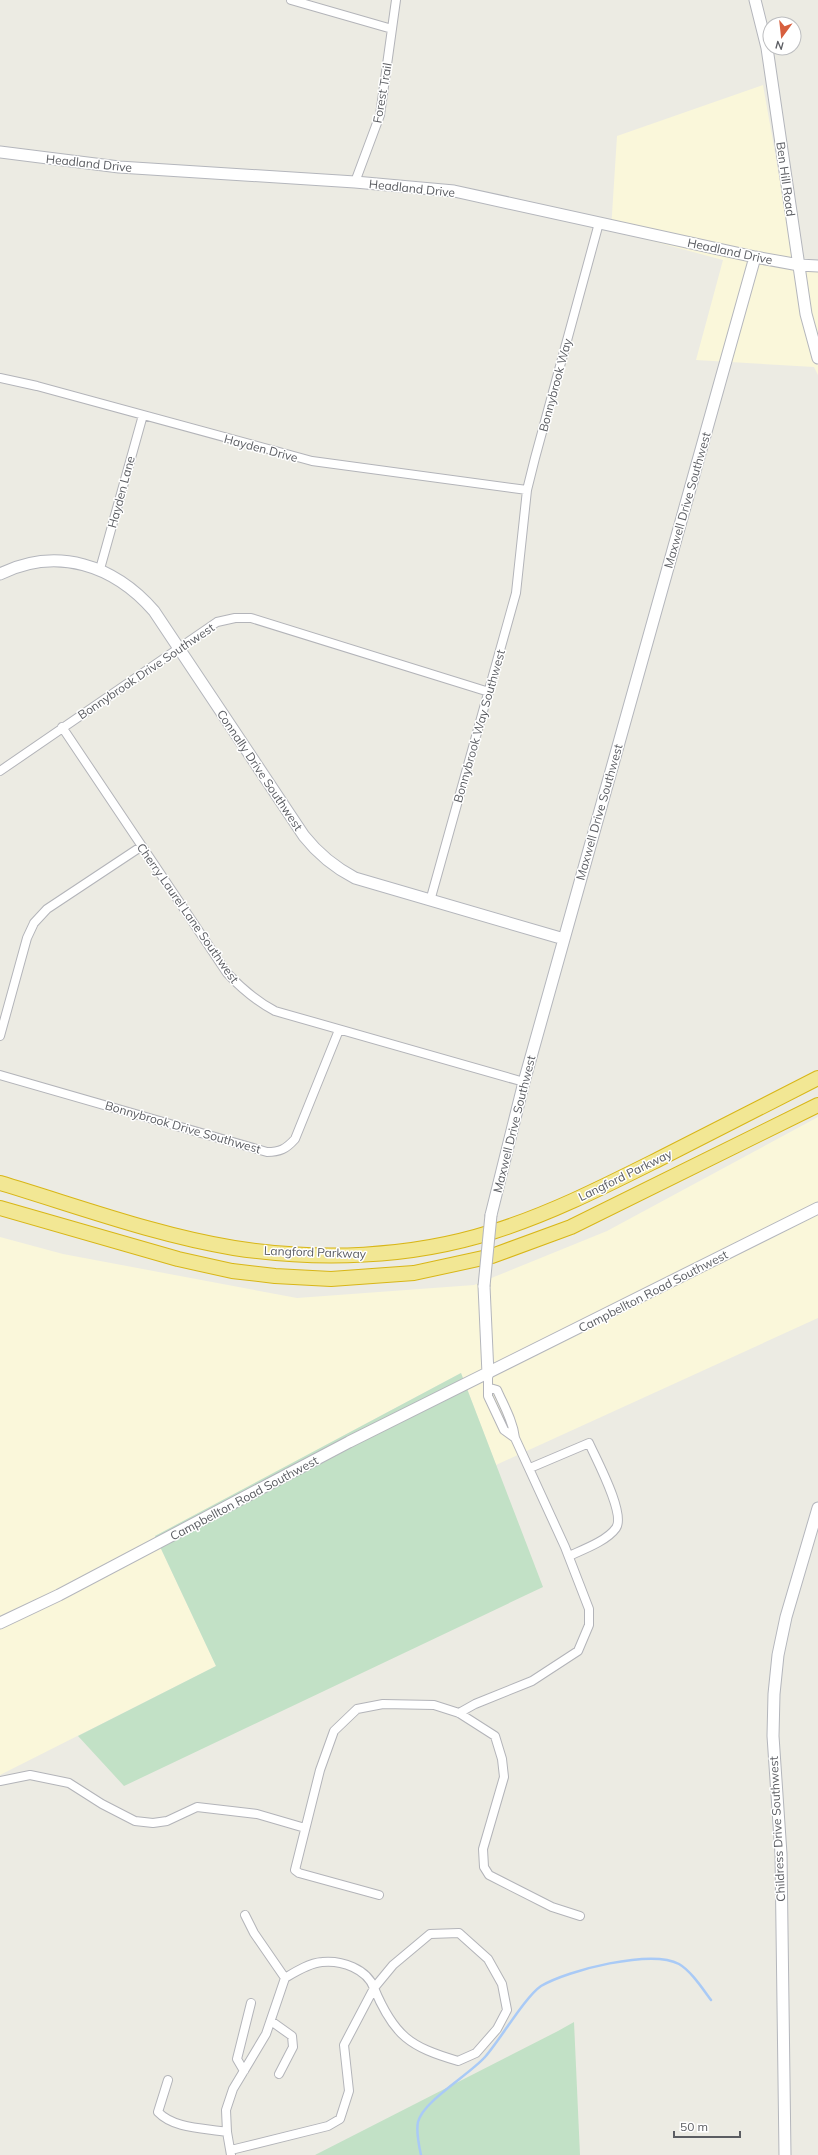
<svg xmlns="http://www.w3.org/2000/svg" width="818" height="2155" font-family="Mulish,sans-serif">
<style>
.commercial{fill:#faf7da}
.green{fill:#c2e1c6}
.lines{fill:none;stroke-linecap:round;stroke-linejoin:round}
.stream{stroke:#a9caf6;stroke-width:2.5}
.street-casing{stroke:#b3b4b9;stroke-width:10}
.secondary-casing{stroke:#b4b6bc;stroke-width:13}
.highway-casing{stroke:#d8b617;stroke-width:16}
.street{stroke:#fff;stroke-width:8}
.secondary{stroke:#fff;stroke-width:11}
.highway{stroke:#f2e794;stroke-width:14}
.secondary-bridge-casing{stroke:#b4b6bc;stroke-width:13;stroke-linecap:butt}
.secondary-bridge{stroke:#fff;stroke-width:11}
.labels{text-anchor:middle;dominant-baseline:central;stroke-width:3;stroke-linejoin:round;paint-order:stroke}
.street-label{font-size:12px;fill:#5b5d62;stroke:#fff}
</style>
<rect width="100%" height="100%" fill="#ecebe3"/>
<path class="commercial" d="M 763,85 L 794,260 L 818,262 L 818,375 L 814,367 L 696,360 L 723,260 L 611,230 L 617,136 Z
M 818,1117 L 818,1318 L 496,1465 L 461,1373 L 155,1536 L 216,1666 L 0,1775 L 0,1237 L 63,1254 L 297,1298 L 474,1285 L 607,1231 Z"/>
<path class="green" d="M 461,1373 L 543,1587 L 124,1786 L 78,1736 L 216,1666 L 155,1536 Z
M 574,2022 L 580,2155 L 315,2155 L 558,2031 Z"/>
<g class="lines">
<path class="stream" d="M 421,2155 C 419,2146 416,2131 418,2122 C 423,2101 469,2075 485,2057 C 500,2040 525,1997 541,1986 C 568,1970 651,1949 679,1964 C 691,1971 702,1988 711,2000"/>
<g class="street-casing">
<path id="street" d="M 291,0 L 392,29
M 355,182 L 380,115 L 396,0
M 0,378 L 37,386 L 312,461 L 527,490
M 100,569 L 143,415
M 62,727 L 227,973 C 242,989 256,1001 275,1011 L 524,1082
M 0,771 L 217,622 L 235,618 L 251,618 L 489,692
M 430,901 L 516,593 L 527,490 L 535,458 L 599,223
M 0,1036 L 27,938 L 34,923 L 47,909 L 142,846
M 0,1075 L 267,1152 C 280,1152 286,1149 295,1139 L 339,1030
M 488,1374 L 488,1396 L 504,1430 L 515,1438
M 530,1468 L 589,1443 C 596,1459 626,1514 616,1528 C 607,1541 582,1550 569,1556
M 459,1713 L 475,1704 L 532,1681 L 578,1651 L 589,1625 L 589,1609 L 565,1547 L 515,1438 C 513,1421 504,1406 497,1390 L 490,1388
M 0,1781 L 30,1775 L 69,1783 L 102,1804 L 135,1821 L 153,1823 L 167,1821 L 197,1807 L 257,1814 L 305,1828
M 379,1895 L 299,1873 L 295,1870 L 320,1770 L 334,1731 L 357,1709 L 383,1704 L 434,1705 L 459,1713 L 495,1736 L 502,1759 L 504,1777 L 483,1849 L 484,1867 L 489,1875 L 552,1907 L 580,1916
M 245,1915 L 254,1933 L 285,1978
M 459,1933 L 488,1959 L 502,1984 L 507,2010 L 497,2029 L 476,2053 L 458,2061 C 410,2047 394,2036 374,1988 L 393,1965 L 430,1934 Z
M 271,2021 L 292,2036 L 293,2047 L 279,2074
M 244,2071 L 237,2059 L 251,2003
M 168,2080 L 158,2112 C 174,2129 205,2128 227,2132
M 231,2150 L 328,2126 L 340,2119 L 349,2091 L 344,2045 L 374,1988 C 367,1969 342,1960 322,1962 C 309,1963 295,1972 285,1978 L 266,2034 L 233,2089 L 226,2110 L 227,2132 L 231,2155"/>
</g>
<g class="secondary-casing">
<path id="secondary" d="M 755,0 L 767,48 L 806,314 L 818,358
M 0,152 L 119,167 L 355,182 L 454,191 L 755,257 L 799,265 L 818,266
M 0,574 C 57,546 114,565 154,611 L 304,836 C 319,855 334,867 355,878 L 564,939
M 491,1215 L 524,1082 L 755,257
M 484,1286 L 488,1374
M 0,1623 L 59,1595 L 349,1442 L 818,1208
M 785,2155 L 781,1854 L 773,1736 L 774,1694 L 778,1655 L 786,1617 L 818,1508"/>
</g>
<g class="highway-casing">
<path id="highway" d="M 0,1183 C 77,1206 155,1235 234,1248 C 319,1261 410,1258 492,1232 C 550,1214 605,1186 659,1159 C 712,1132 765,1105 818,1078
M 0,1208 L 178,1259 L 232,1271 L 275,1276 L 331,1279 L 414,1273 L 492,1256 L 571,1227 L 818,1105"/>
</g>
<use href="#street" class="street"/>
<use href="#secondary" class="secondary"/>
<use href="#highway" class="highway"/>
<g class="secondary-bridge-casing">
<path id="secondary-bridge" d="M 484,1286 L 491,1215"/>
</g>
<use href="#secondary-bridge" class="secondary-bridge"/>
</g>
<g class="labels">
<g class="street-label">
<text transform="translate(382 93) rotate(-80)">Forest Trail</text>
<text transform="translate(89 163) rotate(6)">Headland Drive</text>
<text transform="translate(786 179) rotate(82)">Ben Hill Road</text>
<text transform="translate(412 188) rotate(6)">Headland Drive</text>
<text transform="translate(730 251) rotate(12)">Headland Drive</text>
<text transform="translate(555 385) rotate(-75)">Bonnybrook Way</text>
<text transform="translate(261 448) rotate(15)">Hayden Drive</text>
<text transform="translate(121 492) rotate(-75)">Hayden Lane</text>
<text transform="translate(687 500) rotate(-74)">Maxwell Drive Southwest</text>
<text transform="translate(146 671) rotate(-34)">Bonnybrook Drive Southwest</text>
<text transform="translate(479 726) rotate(-74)">Bonnybrook Way Southwest</text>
<text transform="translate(260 770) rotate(56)">Connally Drive Southwest</text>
<text transform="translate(599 812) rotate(-74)">Maxwell Drive Southwest</text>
<text transform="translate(188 913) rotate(55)">Cherry Laurel Lane Southwest</text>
<text transform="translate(514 1124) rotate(-76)">Maxwell Drive Southwest</text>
<text transform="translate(183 1127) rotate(16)">Bonnybrook Drive Southwest</text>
<text transform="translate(625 1175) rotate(-26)">Langford Parkway</text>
<text transform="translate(315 1252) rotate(2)">Langford Parkway</text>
<text transform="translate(653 1291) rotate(-27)">Campbellton Road Southwest</text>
<text transform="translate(244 1498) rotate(-28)">Campbellton Road Southwest</text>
<text transform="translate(777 1829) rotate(-93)">Childress Drive Southwest</text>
</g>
</g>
<g transform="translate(782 36) rotate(195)"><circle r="19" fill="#ffffff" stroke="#bdbec0"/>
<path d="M0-3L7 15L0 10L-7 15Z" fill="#d75f3e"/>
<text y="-6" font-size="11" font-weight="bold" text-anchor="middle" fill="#5b5d62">N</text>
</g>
<path d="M674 2131v6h66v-6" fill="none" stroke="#5b5d62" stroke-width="2"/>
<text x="680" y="2131" font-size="12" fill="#5b5d62" stroke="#ffffff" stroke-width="3" paint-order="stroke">50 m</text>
</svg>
